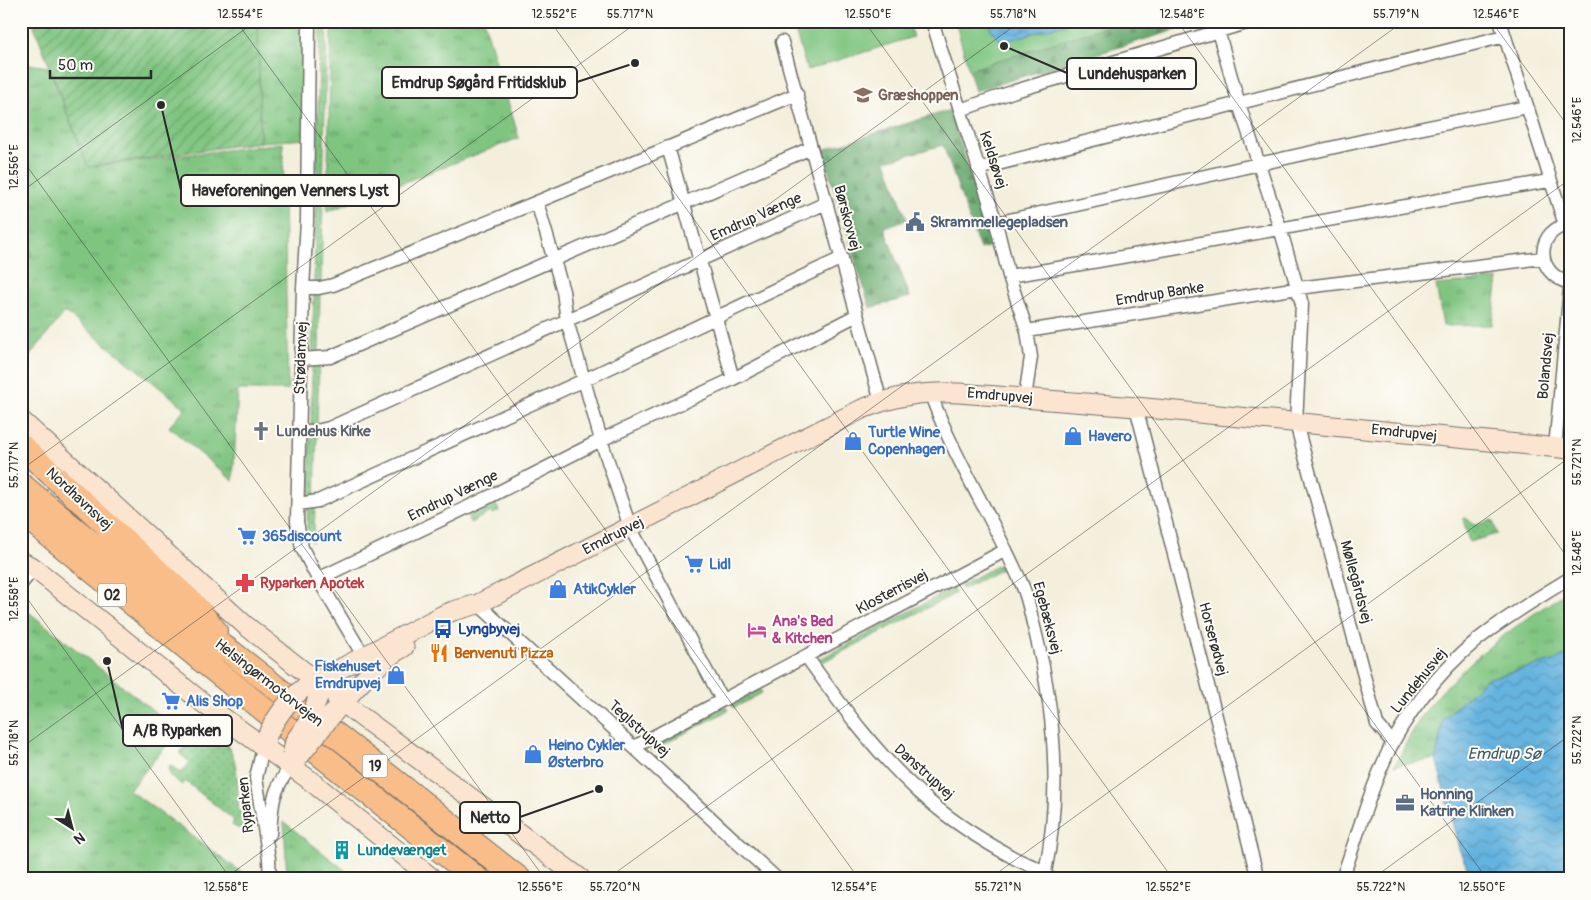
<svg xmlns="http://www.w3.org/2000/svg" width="1591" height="900" font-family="Pangolin,sans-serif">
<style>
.grass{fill:url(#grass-dots);stroke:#557856}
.forest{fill:url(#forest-firs);stroke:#496a4c}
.park{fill:url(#park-tufts);stroke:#557856}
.garden{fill:url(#garden-furrows);stroke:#557856}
.pitch{fill:#7fc580;stroke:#557856}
.water{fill:url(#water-waves);stroke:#486f85}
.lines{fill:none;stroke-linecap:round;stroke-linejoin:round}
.street-casing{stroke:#717069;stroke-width:15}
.secondary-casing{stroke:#717069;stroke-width:21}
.highway-casing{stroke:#717069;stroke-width:26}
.street{stroke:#fff;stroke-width:12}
.secondary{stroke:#fce5d0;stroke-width:19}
.highway{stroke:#f8bd89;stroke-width:24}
.secondary-bridge-casing{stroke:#717069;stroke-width:21;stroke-linecap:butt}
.secondary-bridge{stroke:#fce5d0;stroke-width:19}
.ticks{fill:none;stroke:#2b2b2b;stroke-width:1;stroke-opacity:0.45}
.labels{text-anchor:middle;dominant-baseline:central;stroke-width:4;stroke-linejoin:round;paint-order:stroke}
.shield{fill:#fdfcf7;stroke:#6a6a68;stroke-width:1}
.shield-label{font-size:14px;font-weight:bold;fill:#2b2b2b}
.education-label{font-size:15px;font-weight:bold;fill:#785e54;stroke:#fdfcf7;text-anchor:start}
.street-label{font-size:15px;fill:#2b2b2b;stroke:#fdfcf7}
.service-label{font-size:15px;font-weight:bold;fill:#4e5e75;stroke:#fdfcf7;text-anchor:start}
.worship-label{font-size:15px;font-weight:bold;fill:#5b616d;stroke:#fdfcf7;text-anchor:start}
.shop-label{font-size:15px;font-weight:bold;fill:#366cbe;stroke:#fdfcf7;text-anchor:start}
.health-label{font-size:15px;font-weight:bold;fill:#be3a42;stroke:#fdfcf7;text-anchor:start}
.hotel-label{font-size:15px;font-weight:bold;fill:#b23c85;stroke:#fdfcf7;text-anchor:start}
.transit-label{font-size:15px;font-weight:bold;fill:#164399;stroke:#fdfcf7;text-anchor:start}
.food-label{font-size:15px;font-weight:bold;fill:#c56008;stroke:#fdfcf7;text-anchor:start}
.culture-label{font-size:15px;font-weight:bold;fill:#0d838f;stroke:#fdfcf7;text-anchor:start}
.water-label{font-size:16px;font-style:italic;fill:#3f5b6a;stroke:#fdfcf7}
.leader{fill:none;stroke:#2b2b2b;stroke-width:2}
.callout-dot{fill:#2b2b2b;stroke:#fdfcf7;stroke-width:2}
.callout{fill:#fdfcf7;stroke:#2b2b2b;stroke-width:2}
.callout-label{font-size:16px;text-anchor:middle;font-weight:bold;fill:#2b2b2b}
.neatline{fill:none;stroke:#2b2b2b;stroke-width:2}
.ticks-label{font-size:12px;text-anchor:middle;fill:#2b2b2b}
</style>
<defs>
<pattern id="grass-dots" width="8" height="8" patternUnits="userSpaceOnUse" patternTransform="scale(1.25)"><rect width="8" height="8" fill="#7fc580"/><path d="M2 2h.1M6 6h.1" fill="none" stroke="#68a069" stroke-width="1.8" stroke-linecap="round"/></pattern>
<pattern id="forest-firs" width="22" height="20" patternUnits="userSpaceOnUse" patternTransform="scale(1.25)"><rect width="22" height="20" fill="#67aa6e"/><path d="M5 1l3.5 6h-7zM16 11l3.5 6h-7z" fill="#558b5b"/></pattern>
<pattern id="park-tufts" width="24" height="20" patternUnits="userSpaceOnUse" patternTransform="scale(1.25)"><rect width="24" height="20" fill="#7fc580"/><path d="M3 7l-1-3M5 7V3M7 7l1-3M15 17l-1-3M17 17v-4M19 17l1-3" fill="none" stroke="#68a069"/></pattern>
<pattern id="garden-furrows" width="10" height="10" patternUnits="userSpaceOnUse" patternTransform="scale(1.25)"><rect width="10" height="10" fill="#7fc580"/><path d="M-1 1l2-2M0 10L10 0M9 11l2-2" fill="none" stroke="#68a069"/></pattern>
<pattern id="water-waves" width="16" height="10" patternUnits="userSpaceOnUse" patternTransform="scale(1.25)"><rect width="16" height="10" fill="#65b3df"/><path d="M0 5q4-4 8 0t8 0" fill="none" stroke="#5392b5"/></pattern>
</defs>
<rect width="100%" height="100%" fill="#fdfcf7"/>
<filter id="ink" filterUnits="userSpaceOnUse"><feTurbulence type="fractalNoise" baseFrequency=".02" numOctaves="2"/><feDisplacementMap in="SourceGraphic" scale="10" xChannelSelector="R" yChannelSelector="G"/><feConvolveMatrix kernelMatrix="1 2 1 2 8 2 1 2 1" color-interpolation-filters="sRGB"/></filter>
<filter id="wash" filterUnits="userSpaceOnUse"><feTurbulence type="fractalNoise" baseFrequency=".0096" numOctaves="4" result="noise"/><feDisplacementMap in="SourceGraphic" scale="20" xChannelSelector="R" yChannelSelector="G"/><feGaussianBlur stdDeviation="1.12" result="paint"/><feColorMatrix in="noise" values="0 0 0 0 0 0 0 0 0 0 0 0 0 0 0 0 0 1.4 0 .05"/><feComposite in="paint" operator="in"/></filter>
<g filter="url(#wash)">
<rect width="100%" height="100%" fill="#f4efdc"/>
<path class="grass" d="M 320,21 L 327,21 L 321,283 L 314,283 Z
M 320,292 L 319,351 L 316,355 L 312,351 L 314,294 Z
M 315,363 L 319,364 L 317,426 L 311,425 L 312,366 Z
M 317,434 L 315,498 L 311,498 L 309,496 L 310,437 Z
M 315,507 L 314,536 L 312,543 L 307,528 L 308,508 Z
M 1466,518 L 1475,525 L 1493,520 L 1497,534 L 1469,542 L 1463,519 Z
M 1000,564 L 1002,569 L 962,589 L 960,585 Z
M 953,588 L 956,593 L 817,665 L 818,660 Z
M 760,689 L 762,693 L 734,708 L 731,704 Z
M 726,706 L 729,710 L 651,751 L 650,749 L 653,744 Z
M 210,733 C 216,737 224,741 228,747 C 240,762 237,795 239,812 L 241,812 L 244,828 L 237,828 L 232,825 L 234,820 L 185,781 L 182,785 C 175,779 165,774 170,765 L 181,773 L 190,762 L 179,753 L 188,742 L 193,746 L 199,738 L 203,741 Z"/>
<path class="forest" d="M 1123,21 L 1176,21 L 1179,29 L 975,91 L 969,70 Z
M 950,110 L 992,246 L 980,249 L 943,145 L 886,161 L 907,220 L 884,227 L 910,297 L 870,308 L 822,150 Z"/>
<path class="park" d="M 258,21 L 306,21 L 308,139 L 260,142 Z
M 331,21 L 484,21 L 519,138 L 327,212 Z
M 21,63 L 49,67 L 88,167 L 283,143 L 288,390 L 238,390 L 233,481 L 169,427 L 185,408 L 65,312 L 21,367 L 21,267 L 31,256 L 21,113 Z
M 1498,279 L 1492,325 L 1443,326 L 1436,285 Z
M 494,500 L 499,511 L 493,514 L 491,512 L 470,523 L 466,513 Z
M 1570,590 L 1570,653 L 1557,660 L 1486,679 L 1443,719 L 1436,759 L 1394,766 C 1404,749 1412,729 1424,713 C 1463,661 1516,625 1570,590 Z
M 21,606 L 179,731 L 129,790 L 251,879 L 21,879 Z
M 284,822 L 356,879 L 287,879 Z"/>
<path class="garden" d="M 32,21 L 258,21 L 260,142 L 88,167 Z
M 21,113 L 31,256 L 21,267 Z"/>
<path class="pitch" d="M 792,21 L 908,21 L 913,37 L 807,70 Z
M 955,21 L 1123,21 L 969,70 Z"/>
<path class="water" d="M 988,21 L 1075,21 L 1006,41 C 995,39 991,32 988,21 Z
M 1570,653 L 1570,879 L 1472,879 L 1459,849 L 1436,759 L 1443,719 L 1486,679 L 1557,660 Z"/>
</g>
<g filter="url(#ink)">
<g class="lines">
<g class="street-casing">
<path id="street" d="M 309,21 L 307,221 L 303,288 L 297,522 L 302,548 L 318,579 L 364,657
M 932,21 L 996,223 L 1009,276 L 1027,331 L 1031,357 L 1025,398
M 1500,21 L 1565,225
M 1218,31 L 1239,104 L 1280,228 L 1302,304 L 1296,423 L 1377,724 L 1393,743
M 782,42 L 881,402
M 960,110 L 1015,91 L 1253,21
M 668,147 L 733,379
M 978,169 L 1505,36
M 537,202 L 563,291 L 567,321 L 584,380 L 601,440 L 630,527 L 722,700
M 996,223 L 1384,136 L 1527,107
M 1570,225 C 1537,227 1532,274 1570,283
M 1009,276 C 1190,247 1369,211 1549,181
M 303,288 L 319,288 L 333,285 L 537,202 L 797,94
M 1027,331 L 1298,288 L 1543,258
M 301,359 L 330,357 L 811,148
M 930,392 C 954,460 995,521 1023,587 C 1029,601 1031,617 1035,631 C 1055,711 1062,792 1045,872
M 1136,407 L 1258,879
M 299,431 L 316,431 L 329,428 L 826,203
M 1555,448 L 1570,288
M 298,504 L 318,501 L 584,380 L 842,258
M 318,579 L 491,496 L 601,440 L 733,379 L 857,315
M 21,584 L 34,568
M 478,604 L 777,879
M 806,656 C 843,708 880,759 929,801 C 954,823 985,842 1014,858 C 1027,865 1041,867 1050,879
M 634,747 L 1006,550
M 263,748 L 256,778 L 269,859 L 270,879
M 270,834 C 272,804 272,791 291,766
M 1342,879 C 1358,834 1371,786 1392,744 C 1415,701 1451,658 1490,630 C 1516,611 1543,595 1570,578"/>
</g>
<g class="secondary-casing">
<path id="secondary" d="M 21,420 L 245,625 L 359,715 L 581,879
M 21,561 L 34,568 L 207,706 L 307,778 L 433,879
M 305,687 L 443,615 L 453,611 L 478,604 L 862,409 C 897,395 921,392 959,393 L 1136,407 L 1570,449
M 335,711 C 354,690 379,660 404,647"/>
</g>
<g class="highway-casing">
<path id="highway" d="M 21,446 L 191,602 L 215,631
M 21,485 L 178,615 L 232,653 L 519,879
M 21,512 L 203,661 L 477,879"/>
</g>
<use href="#street" class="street"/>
<use href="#secondary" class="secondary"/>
<use href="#highway" class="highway"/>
<g class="secondary-bridge-casing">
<path id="secondary-bridge" d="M 267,736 C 276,717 288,700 305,687
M 292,755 L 295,741 L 311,718 L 318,697
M 297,759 L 335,711"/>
</g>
<use href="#secondary-bridge" class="secondary-bridge"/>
</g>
</g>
<path class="ticks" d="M 236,21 L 859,879M 550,21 L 1173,879M 864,21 L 1487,879M 1177,21 L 1570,561M 1491,21 L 1570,129M 21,158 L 545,879M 21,192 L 256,21M 21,470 L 639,21M 21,590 L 231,879M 21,748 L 1021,21M 224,879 L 1404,21M 607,879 L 1570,179M 989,879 L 1570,457M 1372,879 L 1570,735"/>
<defs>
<g id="school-bare" transform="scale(1.5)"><path d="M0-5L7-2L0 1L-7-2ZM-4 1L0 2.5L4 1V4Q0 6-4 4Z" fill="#8d6e63" stroke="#fdfcf7" stroke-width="2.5" paint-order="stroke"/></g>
<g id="civic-bare" transform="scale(1.5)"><path d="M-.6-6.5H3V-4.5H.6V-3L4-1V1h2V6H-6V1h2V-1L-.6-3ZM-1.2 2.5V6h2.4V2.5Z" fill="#5c6f8a" stroke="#fdfcf7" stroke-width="2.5" paint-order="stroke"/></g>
<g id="church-bare" transform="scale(1.5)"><path d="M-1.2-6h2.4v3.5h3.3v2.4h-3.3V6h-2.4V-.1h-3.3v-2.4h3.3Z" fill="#6b7280" stroke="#fdfcf7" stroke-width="2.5" paint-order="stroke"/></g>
<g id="shop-bare" transform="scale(1.5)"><path d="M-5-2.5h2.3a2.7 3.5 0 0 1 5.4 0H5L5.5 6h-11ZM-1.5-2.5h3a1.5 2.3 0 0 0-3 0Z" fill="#3f7fe0" stroke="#fdfcf7" stroke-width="2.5" paint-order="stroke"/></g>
<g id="supermarket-bare" transform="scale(1.5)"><path d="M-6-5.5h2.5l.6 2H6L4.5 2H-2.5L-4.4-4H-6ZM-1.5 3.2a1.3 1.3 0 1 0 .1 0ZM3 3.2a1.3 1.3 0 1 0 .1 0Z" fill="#3f7fe0" stroke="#fdfcf7" stroke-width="2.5" paint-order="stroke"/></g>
<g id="pharmacy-bare" transform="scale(1.5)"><path d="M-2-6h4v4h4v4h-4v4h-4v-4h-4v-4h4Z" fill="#e0444e" stroke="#fdfcf7" stroke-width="2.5" paint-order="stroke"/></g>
<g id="bus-bare" transform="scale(1.5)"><path d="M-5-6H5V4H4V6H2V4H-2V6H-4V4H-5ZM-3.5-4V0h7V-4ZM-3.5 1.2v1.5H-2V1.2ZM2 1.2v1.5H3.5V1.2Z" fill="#1a4fb4" stroke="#fdfcf7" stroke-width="2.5" paint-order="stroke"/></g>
<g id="hotel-bare" transform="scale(1.5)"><path d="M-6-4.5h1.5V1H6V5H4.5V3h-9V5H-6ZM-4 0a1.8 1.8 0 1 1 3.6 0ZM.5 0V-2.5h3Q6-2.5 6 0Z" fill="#d1479c" stroke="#fdfcf7" stroke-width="2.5" paint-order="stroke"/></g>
<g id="restaurant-bare" transform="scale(1.5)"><path d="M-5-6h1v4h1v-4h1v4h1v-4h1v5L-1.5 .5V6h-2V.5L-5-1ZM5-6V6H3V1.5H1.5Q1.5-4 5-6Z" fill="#e8710a" stroke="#fdfcf7" stroke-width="2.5" paint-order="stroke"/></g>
<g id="office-bare" transform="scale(1.5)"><path d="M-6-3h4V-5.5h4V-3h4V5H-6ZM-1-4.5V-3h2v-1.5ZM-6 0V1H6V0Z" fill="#5c6f8a" stroke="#fdfcf7" stroke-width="2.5" paint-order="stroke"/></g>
<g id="building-bare" transform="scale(1.5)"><path d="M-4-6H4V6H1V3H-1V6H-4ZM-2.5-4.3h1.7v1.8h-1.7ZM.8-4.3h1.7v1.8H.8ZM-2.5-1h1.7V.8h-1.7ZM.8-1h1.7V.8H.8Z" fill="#0f9aa8" stroke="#fdfcf7" stroke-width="2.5" paint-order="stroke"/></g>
</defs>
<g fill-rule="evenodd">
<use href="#school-bare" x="863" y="95"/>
<use href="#civic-bare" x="915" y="222"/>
<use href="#church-bare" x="261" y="431"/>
<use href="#shop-bare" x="1073" y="436"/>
<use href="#shop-bare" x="853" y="441"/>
<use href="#supermarket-bare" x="247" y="536"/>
<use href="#supermarket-bare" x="694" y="564"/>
<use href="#pharmacy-bare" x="245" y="583"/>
<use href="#shop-bare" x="558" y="589"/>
<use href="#bus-bare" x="443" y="629"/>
<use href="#hotel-bare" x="757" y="630"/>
<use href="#restaurant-bare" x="439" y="653"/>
<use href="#shop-bare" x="396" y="675"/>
<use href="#supermarket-bare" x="171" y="701"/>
<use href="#shop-bare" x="533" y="754"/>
<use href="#office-bare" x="1405" y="803"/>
<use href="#building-bare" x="342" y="850"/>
</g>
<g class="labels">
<g class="shield">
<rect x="98" y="583.5" width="28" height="23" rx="4"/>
<rect x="362.5" y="754.5" width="25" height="23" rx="4"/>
</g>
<g class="shield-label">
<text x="112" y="595">O2</text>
<text x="375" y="766">19</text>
</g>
<g class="education-label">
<text x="878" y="95">Græshoppen</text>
</g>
<g class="street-label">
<text transform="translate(993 160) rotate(72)">Keldsøvej</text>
<text transform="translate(756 217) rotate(-24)">Emdrup Vænge</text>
<text transform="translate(847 218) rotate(75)">Børskovvej</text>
<text transform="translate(1160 294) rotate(-9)">Emdrup Banke</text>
<text transform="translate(301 358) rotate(-88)">Strødamvej</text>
<text transform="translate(1546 366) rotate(-85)">Bolandsvej</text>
<text transform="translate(1000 396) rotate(5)">Emdrupvej</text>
<text transform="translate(1404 433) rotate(6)">Emdrupvej</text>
<text transform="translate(453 496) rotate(-26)">Emdrup Vænge</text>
<text transform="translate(79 499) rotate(43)">Nordhavnsvej</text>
<text transform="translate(613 536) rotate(-27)">Emdrupvej</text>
<text transform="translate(1356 582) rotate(75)">Møllegårdsvej</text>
<text transform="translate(892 592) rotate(-28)">Klosterrisvej</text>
<text transform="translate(1047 618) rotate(75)">Egebæksvej</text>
<text transform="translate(1213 639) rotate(75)">Horserødvej</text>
<text transform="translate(1419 681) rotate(-51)">Lundehusvej</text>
<text transform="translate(269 683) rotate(38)">Helsingørmotorvejen</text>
<text transform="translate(639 729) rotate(42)">Teglstrupvej</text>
<text transform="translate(924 772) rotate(42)">Danstrupvej</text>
<text transform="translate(246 805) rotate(-96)">Ryparken</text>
</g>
<g class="service-label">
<text x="930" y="222">Skrammellegepladsen</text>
<text x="1420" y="794">Honning<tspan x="1420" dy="17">Katrine Klinken</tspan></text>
</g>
<g class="worship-label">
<text x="276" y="431">Lundehus Kirke</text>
</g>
<g class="shop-label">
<text x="868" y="432">Turtle Wine<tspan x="868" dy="17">Copenhagen</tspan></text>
<text x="1088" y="436">Havero</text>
<text x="262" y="536">365discount</text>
<text x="709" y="564">Lidl</text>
<text x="573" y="589">AtikCykler</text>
<text x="381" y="666" text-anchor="end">Fiskehuset<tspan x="381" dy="17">Emdrupvej</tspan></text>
<text x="186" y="701">Alis Shop</text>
<text x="548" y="745">Heino Cykler<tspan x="548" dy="17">Østerbro</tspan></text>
</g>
<g class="health-label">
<text x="260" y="583">Ryparken Apotek</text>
</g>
<g class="hotel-label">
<text x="772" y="621">Ana's Bed<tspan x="772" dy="17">&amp; Kitchen</tspan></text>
</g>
<g class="transit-label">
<text x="458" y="629">Lyngbyvej</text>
</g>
<g class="food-label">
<text x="454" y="653">Benvenuti Pizza</text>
</g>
<g class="culture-label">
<text x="357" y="850">Lundevænget</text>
</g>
<g class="water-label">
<text x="1504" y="754">Emdrup Sø</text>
</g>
</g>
<path class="leader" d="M1004 46L1067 73M635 63L577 82M161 105L181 190M107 661L123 731M599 789L520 817"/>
<g class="callout-dot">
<circle cx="1004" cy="46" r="5"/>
<circle cx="635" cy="63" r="5"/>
<circle cx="161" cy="105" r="5"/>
<circle cx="107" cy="661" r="5"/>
<circle cx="599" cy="789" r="5"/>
</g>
<g class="callout">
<rect x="1067" y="58" width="129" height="31" rx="5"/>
<rect x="382" y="67" width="195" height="31" rx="5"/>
<rect x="181" y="175" width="218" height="31" rx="5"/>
<rect x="123" y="715" width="109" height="31" rx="5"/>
<rect x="460" y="802" width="60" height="31" rx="5"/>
</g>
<g class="callout-label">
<text x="1132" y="79">Lundehusparken</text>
<text x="479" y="88">Emdrup Søgård Fritidsklub</text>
<text x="290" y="196">Haveforeningen Venners Lyst</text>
<text x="177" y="736">A/B Ryparken</text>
<text x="490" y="823">Netto</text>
</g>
<rect width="1591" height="900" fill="none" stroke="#fdfcf7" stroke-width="55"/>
<g transform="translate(72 828) rotate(144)" stroke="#fdfcf7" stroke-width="4" paint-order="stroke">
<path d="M0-4L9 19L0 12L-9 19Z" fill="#2b2b2b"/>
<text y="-8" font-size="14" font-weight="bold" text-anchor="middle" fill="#2b2b2b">N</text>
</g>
<path d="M50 70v8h101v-8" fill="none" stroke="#2b2b2b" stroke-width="2.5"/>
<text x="58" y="70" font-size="15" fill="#2b2b2b" stroke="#fdfcf7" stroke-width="4" paint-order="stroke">50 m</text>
<rect x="28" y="28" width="1536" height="844" class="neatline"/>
<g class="ticks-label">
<text x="240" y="18">12.554°E</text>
<text x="554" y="18">12.552°E</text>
<text x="630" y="18">55.717°N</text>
<text x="868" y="18">12.550°E</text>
<text x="1013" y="18">55.718°N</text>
<text x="1182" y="18">12.548°E</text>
<text x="1396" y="18">55.719°N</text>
<text x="1496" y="18">12.546°E</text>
<text transform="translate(1577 120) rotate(-90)" y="4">12.546°E</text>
<text transform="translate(14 167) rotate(-90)" y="4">12.556°E</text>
<text transform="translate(1577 462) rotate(-90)" y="4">55.721°N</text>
<text transform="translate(14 465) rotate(-90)" y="4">55.717°N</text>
<text transform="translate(1577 553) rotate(-90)" y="4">12.548°E</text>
<text transform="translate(14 599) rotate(-90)" y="4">12.558°E</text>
<text transform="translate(1577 740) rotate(-90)" y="4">55.722°N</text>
<text transform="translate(14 743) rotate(-90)" y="4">55.718°N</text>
<text x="226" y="891">12.558°E</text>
<text x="540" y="891">12.556°E</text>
<text x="615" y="891">55.720°N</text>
<text x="854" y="891">12.554°E</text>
<text x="998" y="891">55.721°N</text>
<text x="1168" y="891">12.552°E</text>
<text x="1381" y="891">55.722°N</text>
<text x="1482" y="891">12.550°E</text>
</g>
</svg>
